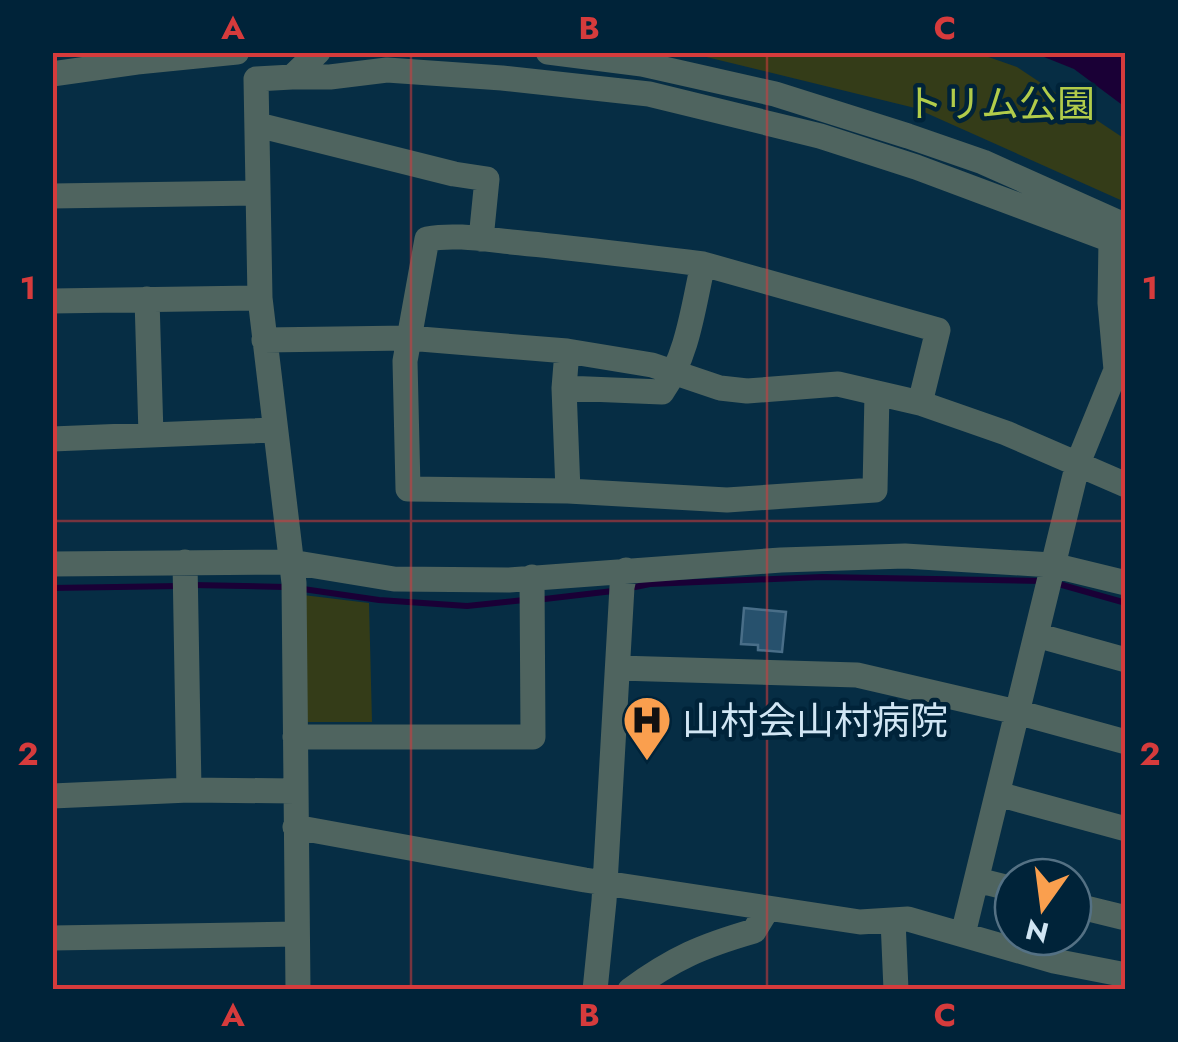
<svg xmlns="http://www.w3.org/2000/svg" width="1178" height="1042" font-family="Jost,'Noto Sans JP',sans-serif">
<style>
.green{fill:#343c18}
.water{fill:#1a0036}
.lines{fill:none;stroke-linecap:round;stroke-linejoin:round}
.stream{stroke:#1a0036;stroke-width:6}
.building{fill:#27516d;stroke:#496e88;stroke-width:2.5}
.minor{stroke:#4f645f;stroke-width:25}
.grid{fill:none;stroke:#d63b3c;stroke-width:2.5;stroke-opacity:0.55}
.labels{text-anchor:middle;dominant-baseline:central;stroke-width:9;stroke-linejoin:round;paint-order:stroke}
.park-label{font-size:38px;fill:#b2cc4a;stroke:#002339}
.poi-label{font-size:38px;fill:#d1e6f4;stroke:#002339;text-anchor:start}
.neatline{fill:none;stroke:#d63b3c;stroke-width:4}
.grid-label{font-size:32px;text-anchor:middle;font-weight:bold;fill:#d63b3c}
</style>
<rect width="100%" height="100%" fill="#062d44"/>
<path class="green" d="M 690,53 L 977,53 L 1017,67 L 1125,139 L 1125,202 L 915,108 Z
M 303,595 L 369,603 L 372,722 L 304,722 Z"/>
<path class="water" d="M 1034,53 L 1125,53 L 1125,107 L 1074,69 Z"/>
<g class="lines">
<path class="stream" d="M 1055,583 L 1126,603
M 193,585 L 285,587
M 52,588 L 180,586
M 630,588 L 650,584 L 822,577 L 1042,581
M 303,589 L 379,600 L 467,606 L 524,600
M 536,600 L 613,591"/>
</g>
<path class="building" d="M 744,608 L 786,612 L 782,652 L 758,650 L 758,645 L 741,644 Z"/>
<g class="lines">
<path class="minor" d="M 548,52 L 642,64 L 775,94 L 908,136 L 983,162 L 1126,226
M 52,74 L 137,62 L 237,52
M 292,77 L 330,77 L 387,70 L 502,78 L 649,94 L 820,136 L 916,167 L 1111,240
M 258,125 L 454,174 L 487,179 L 481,239
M 52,196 L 257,193
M 703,264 L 938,330 L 920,403
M 147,299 L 151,435
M 52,301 L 260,298
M 264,340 L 408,338 L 567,351 L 652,365 L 720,388 L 747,391 L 838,384 L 920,403 L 1006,433 L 1126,485
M 1116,370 L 1110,303 L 1111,240 L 1126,242
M 564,388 L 662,392 C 688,355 693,308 703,264 C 639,256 575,248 511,242 C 483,239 454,234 427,239 L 405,361 L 408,489 L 568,491 L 564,388 L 567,351
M 52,439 L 275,430
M 568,491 L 727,500 L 875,490 L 877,393
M 185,562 L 189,790 L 295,791
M 52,564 L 291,562 L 394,579 L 509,580 L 781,560 L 905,556 L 1052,565 L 1126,583
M 1036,635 L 1126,660
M 618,668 L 857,675 L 1017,712 L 1126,742
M 295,737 L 533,737 L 532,577
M 998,794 L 1126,829
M 52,796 L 189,790
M 295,827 L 585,880 L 860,922 L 908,919 L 1054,961 L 1126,975
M 977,880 L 1013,889
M 1073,905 L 1126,918
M 893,920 L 896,990
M 963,934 L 1078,463 L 1116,370 L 1126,369
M 52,938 L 296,934
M 298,990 L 294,583 L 260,298 L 256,79 L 292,77 L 318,52
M 595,990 L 604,901 L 622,587 L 626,570
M 630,990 C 674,958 702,946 754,931 L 768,908"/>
</g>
<path class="grid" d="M 411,52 L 411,990M 767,52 L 767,990M 52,521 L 1126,521"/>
<defs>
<g id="hospital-pin" transform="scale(2.5)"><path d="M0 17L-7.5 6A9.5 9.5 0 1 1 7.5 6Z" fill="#fa9f4e" stroke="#002339"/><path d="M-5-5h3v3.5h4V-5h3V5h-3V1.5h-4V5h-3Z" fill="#111"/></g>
</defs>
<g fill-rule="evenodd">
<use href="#hospital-pin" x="647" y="720"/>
</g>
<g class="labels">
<g class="park-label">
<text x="1000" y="103">トリム公園</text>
</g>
<g class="poi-label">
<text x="682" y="720">山村会山村病院</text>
</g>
</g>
<rect width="1178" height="1042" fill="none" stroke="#002339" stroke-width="110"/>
<g transform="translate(1043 907) rotate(194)"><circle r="48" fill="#002339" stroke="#547184" stroke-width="2.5"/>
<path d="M0-8L18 38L0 25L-18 38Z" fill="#fa9f4e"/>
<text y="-15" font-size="28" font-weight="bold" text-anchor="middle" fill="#d1e6f4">N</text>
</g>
<rect x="55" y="55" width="1068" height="932" class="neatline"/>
<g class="grid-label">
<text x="233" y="39">A</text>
<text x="589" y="39">B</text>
<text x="945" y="39">C</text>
<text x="28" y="299">1</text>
<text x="1150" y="299">1</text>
<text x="28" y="765">2</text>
<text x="1150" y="765">2</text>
<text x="233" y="1026">A</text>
<text x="589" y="1026">B</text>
<text x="945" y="1026">C</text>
</g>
</svg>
